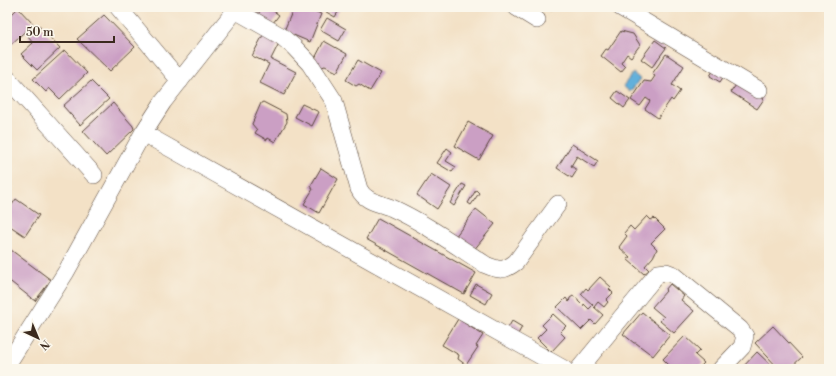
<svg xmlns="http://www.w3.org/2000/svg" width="836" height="376" font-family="'Libre Bodoni',serif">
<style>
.water{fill:#62b0db;stroke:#4e6d7c}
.building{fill:#cb9fc4}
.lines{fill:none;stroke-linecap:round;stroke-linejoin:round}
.minor-casing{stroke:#574537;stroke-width:18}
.minor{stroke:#fff;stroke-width:17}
</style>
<rect width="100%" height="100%" fill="#fbf7ec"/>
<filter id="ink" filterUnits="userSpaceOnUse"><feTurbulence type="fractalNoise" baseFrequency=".025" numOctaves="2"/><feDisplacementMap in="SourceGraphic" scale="8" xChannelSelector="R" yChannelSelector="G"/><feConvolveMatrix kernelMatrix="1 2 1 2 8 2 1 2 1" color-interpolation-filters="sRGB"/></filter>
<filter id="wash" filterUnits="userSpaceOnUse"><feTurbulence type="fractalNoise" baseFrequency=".012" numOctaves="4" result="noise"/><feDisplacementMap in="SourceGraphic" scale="16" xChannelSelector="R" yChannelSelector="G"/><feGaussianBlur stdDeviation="0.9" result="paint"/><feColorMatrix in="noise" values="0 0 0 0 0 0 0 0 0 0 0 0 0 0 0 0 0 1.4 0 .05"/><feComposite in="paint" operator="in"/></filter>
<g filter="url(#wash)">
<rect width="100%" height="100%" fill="#f3e1c6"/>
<path class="water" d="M 633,73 L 640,79 L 630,92 L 623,86 Z"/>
<g id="blocks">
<path class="building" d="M 263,7 L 268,7 L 279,15 L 270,27 L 256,17 Z
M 294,7 L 305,7 L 321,14 L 310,42 L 284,31 Z
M 323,7 L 341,7 L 335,17 L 321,9 Z
M 545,7 L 554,7 L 552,11 Z
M 18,8 L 33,24 L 7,48 L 7,19 Z
M 104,15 L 135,47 L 110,71 L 77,39 Z
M 327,18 L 346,29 L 339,41 L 320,30 Z
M 39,26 L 60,48 L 37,70 L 21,54 L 33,43 L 28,37 Z
M 621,31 L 633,34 L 640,45 L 631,57 L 627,54 L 621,63 L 625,67 L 621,72 L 601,56 L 606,49 L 608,50 Z
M 263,35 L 279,43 L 271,59 L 296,72 L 284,95 L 260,83 L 269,64 L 252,56 Z
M 655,40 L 666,48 L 652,67 L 641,59 Z
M 324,41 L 347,54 L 337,72 L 325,66 L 322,67 L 313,62 Z
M 65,50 L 87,73 L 60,99 L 49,88 L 46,92 L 33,79 Z
M 666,54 L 684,66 L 672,85 L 680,91 L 673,101 L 671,99 L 658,118 L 645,109 L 650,101 L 646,98 L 640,106 L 631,100 L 644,81 L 651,82 L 655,76 L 652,74 Z
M 358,60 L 381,73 L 370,91 L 359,84 L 356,86 L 346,80 Z
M 714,69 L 724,76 L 720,82 L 710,76 Z
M 91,81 L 109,99 L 80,125 L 63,106 Z
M 738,82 L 764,99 L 757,109 L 731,92 Z
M 617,91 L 630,100 L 624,108 L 612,98 Z
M 263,102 L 286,114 L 287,122 L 275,142 L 268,138 L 267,140 L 255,133 L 257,130 L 252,124 L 261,103 Z
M 113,103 L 133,126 L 134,129 L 106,156 L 83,131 Z
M 302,104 L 319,112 L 312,126 L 295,117 Z
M 468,122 L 493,136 L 479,160 L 455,146 Z
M 572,144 L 598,161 L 594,167 L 577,156 L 571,166 L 577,170 L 572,178 L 557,168 Z
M 447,148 L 452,152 L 446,161 L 456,167 L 452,172 L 437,163 Z
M 321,168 L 338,179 L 319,213 L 304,204 L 313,189 L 310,187 Z
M 431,174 L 451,187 L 437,209 L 417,195 Z
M 462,184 L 466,186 L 454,206 L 450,203 Z
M 476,190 L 479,193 L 471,205 L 468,203 Z
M 16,199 L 39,215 L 25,236 L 7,224 L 7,212 Z
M 476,209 L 495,224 L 473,251 L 455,237 Z
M 647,216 L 651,220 L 654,218 L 665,229 L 651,243 L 657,249 L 653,257 L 645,266 L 649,270 L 644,274 L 627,259 L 630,257 L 619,247 L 627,236 L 624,233 L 630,226 L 634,230 Z
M 378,218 L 476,273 L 464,294 L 366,239 Z
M 11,250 L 51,280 L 35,301 L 7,279 L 7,255 Z
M 600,277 L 611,287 L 609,289 L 613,293 L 606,300 L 608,302 L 604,307 L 598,302 L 594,307 L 603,315 L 595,324 L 591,320 L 581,330 L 557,307 L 566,298 L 569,302 L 570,298 L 573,296 L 578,299 L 578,301 L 583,306 L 584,304 L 589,309 L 593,305 L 581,294 L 586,288 L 588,290 Z
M 476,284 L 492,293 L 486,304 L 470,295 Z
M 670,284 L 684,296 L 681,300 L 694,311 L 674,333 L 660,321 L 664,317 L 652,307 L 666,291 L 665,290 Z
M 642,312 L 670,335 L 653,356 L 636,343 L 634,343 L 623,334 Z
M 553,314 L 566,326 L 560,332 L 565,337 L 551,352 L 537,338 L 546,329 L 542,325 Z
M 458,319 L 483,335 L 476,346 L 478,347 L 466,365 L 458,359 L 459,355 L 442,345 Z
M 512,321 L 522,327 L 518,334 L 508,328 Z
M 773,326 L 802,357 L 789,369 L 779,369 L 755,343 Z
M 685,336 L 700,350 L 695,355 L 704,363 L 698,369 L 680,369 L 677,366 L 673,369 L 663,359 Z
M 757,352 L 775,369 L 741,369 Z"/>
</g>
</g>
<g filter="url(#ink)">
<use href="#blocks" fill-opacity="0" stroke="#574537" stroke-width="1"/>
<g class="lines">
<g class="minor-casing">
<path id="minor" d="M 118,7 L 180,81
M 516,7 L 537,20
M 620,7 L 759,90
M 235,10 L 281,36 L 294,47 L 310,64 L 334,101 L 359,189 C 365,202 380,203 392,208 C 425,223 455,245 486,265 C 500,271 504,271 516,262 L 558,204
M 7,78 L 94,175
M 143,133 L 564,369
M 7,365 L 66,272 L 143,133 L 163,102 L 238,7
M 579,369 L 658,273 L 666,272 L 674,275 L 740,329 L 745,336 L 742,347 L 721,369"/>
</g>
<use href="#minor" class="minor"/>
</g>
</g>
<rect width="836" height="376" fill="none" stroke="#fbf7ec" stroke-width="24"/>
<g transform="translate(38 338) rotate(136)" stroke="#fbf7ec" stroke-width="3" paint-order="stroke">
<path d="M0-3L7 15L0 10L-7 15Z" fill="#3b2a1e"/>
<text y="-6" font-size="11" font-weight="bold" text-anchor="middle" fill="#3b2a1e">N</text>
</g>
<path d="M20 36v6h94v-6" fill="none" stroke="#3b2a1e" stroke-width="2"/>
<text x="26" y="36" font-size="12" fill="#3b2a1e" stroke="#fbf7ec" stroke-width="3" paint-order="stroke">50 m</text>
</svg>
